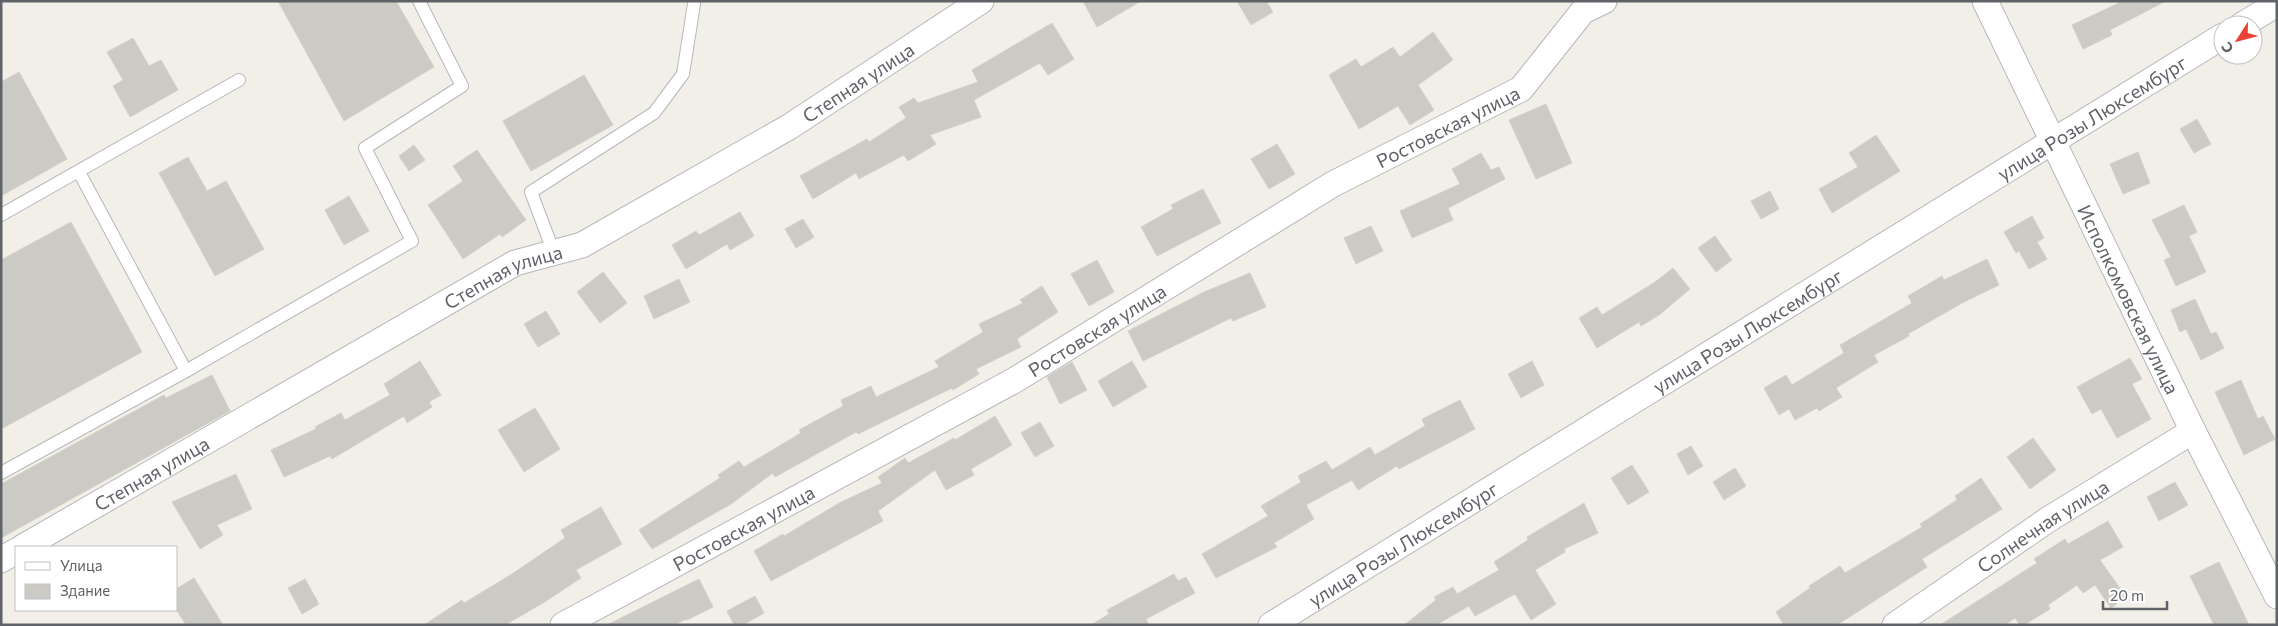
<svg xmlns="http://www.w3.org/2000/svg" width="2278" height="626" font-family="Commissioner,sans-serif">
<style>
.building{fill:#cccac5;stroke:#d6d1c6}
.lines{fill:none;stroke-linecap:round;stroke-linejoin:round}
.lane-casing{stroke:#b5b8bc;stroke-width:14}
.street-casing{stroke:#b5b8bc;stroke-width:27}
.lane{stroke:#fff;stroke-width:12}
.street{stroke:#fff;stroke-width:25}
.labels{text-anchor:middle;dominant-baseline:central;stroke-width:4.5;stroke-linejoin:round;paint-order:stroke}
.street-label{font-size:19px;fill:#5f6368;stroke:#fff}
</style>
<rect width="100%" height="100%" fill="#f1efe8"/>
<path class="building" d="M 278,1 L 396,1 L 434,67 L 344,121 Z
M 1083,1 L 1141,1 L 1097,27 Z
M 1237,1 L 1266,1 L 1273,12 L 1251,25 Z
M 2123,1 L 2166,1 L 2110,30 L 2112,35 L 2083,49 L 2072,25 Z
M 1052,23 L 1074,59 L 1048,75 L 1040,63 L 974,100 L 981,117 L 930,135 L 936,144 L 908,161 L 904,155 L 859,179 L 856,173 L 813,199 L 800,176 L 867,139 L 869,142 L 906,118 L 899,107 L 914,98 L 918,103 L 978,82 L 972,70 Z
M 1433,32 L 1453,60 L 1418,85 L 1434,110 L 1410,125 L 1398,106 L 1359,129 L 1329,75 L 1356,59 L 1361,67 L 1393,47 L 1400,57 Z
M 133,38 L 149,66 L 161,60 L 178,90 L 130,117 L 113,86 L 123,80 L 107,52 Z
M 19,72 L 67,159 L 1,196 L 1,82 Z
M 584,75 L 613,125 L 531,171 L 503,121 Z
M 1546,104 L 1572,163 L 1536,179 L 1509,120 Z
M 2197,119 L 2211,144 L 2194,153 L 2180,129 Z
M 1876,135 L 1900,171 L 1832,213 L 1819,189 L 1858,167 L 1849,153 Z
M 1277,144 L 1295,174 L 1269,189 L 1251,159 Z
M 414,145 L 425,160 L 409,171 L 399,156 Z
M 477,150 L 526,220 L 502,237 L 500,234 L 463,259 L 428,205 L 463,181 L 453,166 Z
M 2138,152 L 2150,183 L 2123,194 L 2110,164 Z
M 1481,153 L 1491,170 L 1499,167 L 1505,179 L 1448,208 L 1453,220 L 1412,238 L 1400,211 L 1460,184 L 1452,169 Z
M 188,157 L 207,191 L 226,181 L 264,249 L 215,276 L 159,173 Z
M 1203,189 L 1221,223 L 1157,256 L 1141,227 L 1173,209 L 1171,205 Z
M 1770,191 L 1779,209 L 1761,219 L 1751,201 Z
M 349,196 L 369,231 L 344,245 L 325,210 Z
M 2184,205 L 2197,232 L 2189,236 L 2206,272 L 2176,286 L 2164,260 L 2171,257 L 2152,220 Z
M 740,212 L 754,236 L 730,250 L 727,244 L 686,269 L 672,245 L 696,231 L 699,235 Z
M 2032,216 L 2044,238 L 2037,242 L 2047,259 L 2029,269 L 2019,251 L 2016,253 L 2004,232 Z
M 803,219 L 814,237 L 796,248 L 785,229 Z
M 71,222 L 142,352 L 1,429 L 1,260 Z
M 1371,226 L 1383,251 L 1356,264 L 1344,238 Z
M 1715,236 L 1732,260 L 1716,272 L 1698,248 Z
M 1987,259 L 1999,285 L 1962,303 L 1908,334 L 1909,336 L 1874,355 L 1878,362 L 1836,388 L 1842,397 L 1819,411 L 1817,408 L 1795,420 L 1789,409 L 1779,415 L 1764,388 L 1786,375 L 1792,385 L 1844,353 L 1840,345 L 1912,303 L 1908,296 L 1942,276 L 1944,280 Z
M 1097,260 L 1114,292 L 1089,306 L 1071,274 Z
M 1673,268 L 1690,289 L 1659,315 L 1641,326 L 1639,322 L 1597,348 L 1579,318 L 1597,307 L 1602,315 L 1655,282 Z
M 603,272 L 627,303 L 600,323 L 577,292 Z
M 1250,273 L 1266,307 L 1233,321 L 1231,318 L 1143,361 L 1128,331 L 1204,292 Z
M 679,279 L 690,302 L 654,319 L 644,296 Z
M 1042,286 L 1058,312 L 1017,339 L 1021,347 L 976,369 L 979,374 L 953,390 L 952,388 L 858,434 L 856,432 L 775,477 L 773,473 L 731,504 L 652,549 L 639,530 L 720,478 L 718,475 L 739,461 L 744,467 L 801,433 L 799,430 L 843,406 L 841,400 L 871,386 L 876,397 L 939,367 L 935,361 L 983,332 L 979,324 L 1023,303 L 1020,300 Z
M 2195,299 L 2211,334 L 2216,332 L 2224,348 L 2201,360 L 2186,329 L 2180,332 L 2171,310 Z
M 546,311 L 560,334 L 538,347 L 524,324 Z
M 2130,358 L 2142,379 L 2132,384 L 2151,419 L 2117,438 L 2101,409 L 2092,414 L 2077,387 Z
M 420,361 L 441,395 L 429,402 L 432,407 L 407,423 L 404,416 L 332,459 L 330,456 L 284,477 L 271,450 L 316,429 L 315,427 L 341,413 L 345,420 L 390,395 L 384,384 Z
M 1132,361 L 1147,387 L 1113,407 L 1098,381 Z
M 1532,361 L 1544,385 L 1521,398 L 1508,374 Z
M 1072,362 L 1087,390 L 1060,404 L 1047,377 Z
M 212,375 L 230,411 L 1,538 L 1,484 L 164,395 L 166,398 Z
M 2241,380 L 2258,419 L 2263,416 L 2275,439 L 2244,455 L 2215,392 Z
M 1460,400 L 1475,429 L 1399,469 L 1397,466 L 1358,490 L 1352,480 L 1306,505 L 1314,519 L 1274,543 L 1277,547 L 1216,578 L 1202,554 L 1268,516 L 1261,506 L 1301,482 L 1298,476 L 1326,461 L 1332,470 L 1370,447 L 1375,455 L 1425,426 L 1422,419 Z
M 535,408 L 560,449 L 524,472 L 498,430 Z
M 995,416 L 1012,445 L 971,469 L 974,475 L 946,490 L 935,470 L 878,511 L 883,521 L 771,581 L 754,551 L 783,534 L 784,536 L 841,502 L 882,483 L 878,477 L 905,458 L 908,463 L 954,438 L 955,440 Z
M 1040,422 L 1054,446 L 1035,457 L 1021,433 Z
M 2033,438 L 2056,470 L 2030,489 L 2007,457 Z
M 1691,446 L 1703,466 L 1688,475 L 1677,454 Z
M 1632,465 L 1649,492 L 1628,505 L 1611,478 Z
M 1735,468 L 1746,486 L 1724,500 L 1713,482 Z
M 236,474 L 252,509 L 217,525 L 223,535 L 200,549 L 172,502 Z
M 1981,478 L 2002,509 L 1922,559 L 1927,567 L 1837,625 L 1784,625 L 1776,612 L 1810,588 L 1809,586 L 1840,566 L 1845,573 L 1922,527 L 1920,524 L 1957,500 L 1955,496 Z
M 2175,482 L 2188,505 L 2159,521 L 2147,497 Z
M 1584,503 L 1598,533 L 1564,549 L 1565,552 L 1535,570 L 1556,604 L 1531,620 L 1515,594 L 1475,616 L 1469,606 L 1436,625 L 1404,625 L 1436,600 L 1434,597 L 1453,587 L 1457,594 L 1499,570 L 1494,562 L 1528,540 L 1527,537 Z
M 601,507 L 622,544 L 576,570 L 581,578 L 543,603 L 505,625 L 424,625 L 462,600 L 464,603 L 512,574 L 565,538 L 561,530 Z
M 2108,521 L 2123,547 L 2100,560 L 2126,597 L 2111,608 L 2095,585 L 2083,593 L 2077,585 L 2048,605 L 2050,609 L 2024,625 L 2020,625 L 2015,618 L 2005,625 L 1940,625 L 2037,563 L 2034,559 L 2065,539 L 2068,544 Z
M 2219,562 L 2249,625 L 2214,625 L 2190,576 Z
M 1174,574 L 1178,581 L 1186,577 L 1195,593 L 1146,619 L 1149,625 L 1091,625 L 1109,614 L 1107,610 Z
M 194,578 L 223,625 L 186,625 L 176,609 L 176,589 Z
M 305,579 L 319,604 L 302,614 L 288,588 Z
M 699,579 L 713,607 L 687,620 L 686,619 L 674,625 L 607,625 Z
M 755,596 L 764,613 L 743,625 L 734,625 L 727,611 Z"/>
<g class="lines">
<g class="lane-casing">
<path id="lane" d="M 79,172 L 186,371
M 1,215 L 239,80
M 554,253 L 531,192 L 654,113 L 683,74 L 694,4
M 1,473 L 186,371 L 412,241 L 365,148 L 462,86 L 419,1"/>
</g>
<g class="street-casing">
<g id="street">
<path id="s1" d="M 1985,1 L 2193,431 L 2277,596"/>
<path d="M 2242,25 L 2277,4"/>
<path id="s2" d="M 23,547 L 515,263 L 582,245 L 789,127 L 981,1"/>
<path d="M 1,560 L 16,551"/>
<path id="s3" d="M 563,625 L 1015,380 L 1333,184 L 1521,89 L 1583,11 L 1604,1"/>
<path id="s4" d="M 1271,625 L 2223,36"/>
<path id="s5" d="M 1895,625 L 2049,519 L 2193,431"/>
</g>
</g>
<use href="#lane" class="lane"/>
<use href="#street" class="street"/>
</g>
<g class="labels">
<g class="street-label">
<text stroke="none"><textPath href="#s2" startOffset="958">Степная улица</textPath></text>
<text stroke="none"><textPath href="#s4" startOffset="965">улица Розы Люксембург</textPath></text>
<text stroke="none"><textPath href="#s3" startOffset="1016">Ростовская улица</textPath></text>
<text stroke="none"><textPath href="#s2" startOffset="552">Степная улица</textPath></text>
<text stroke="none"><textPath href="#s1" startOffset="331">Исполкомовская улица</textPath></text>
<text stroke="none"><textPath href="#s3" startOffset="610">Ростовская улица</textPath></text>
<text stroke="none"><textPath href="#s4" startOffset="560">улица Розы Люксембург</textPath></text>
<text stroke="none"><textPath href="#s2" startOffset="148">Степная улица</textPath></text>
<text stroke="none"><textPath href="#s3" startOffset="205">Ростовская улица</textPath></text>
<text stroke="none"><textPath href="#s5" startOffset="178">Солнечная улица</textPath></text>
<text stroke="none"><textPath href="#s4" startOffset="155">улица Розы Люксембург</textPath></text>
</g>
</g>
<rect width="2278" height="626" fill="none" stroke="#5f6368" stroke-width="5"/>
<rect x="15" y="546" width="162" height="65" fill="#ffffff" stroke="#bfc1c3"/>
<rect x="25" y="562" width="25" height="8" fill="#ffffff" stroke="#bfc1c3"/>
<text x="60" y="571" font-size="15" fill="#5f6368">Улица</text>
<rect x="25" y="584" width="25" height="15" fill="#cccac5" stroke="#bfc1c3"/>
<text x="60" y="596" font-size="15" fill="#5f6368">Здание</text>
<g transform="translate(2238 40) rotate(234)"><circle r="24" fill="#ffffff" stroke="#bfc1c3"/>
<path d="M0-4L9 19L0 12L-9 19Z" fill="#ea4335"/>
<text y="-8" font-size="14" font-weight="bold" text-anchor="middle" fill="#5f6368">С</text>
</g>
<path d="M2103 601v8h64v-8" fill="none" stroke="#5f6368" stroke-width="2.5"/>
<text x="2110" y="601" font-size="15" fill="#5f6368" stroke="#ffffff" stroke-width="4" paint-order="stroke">20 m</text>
</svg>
